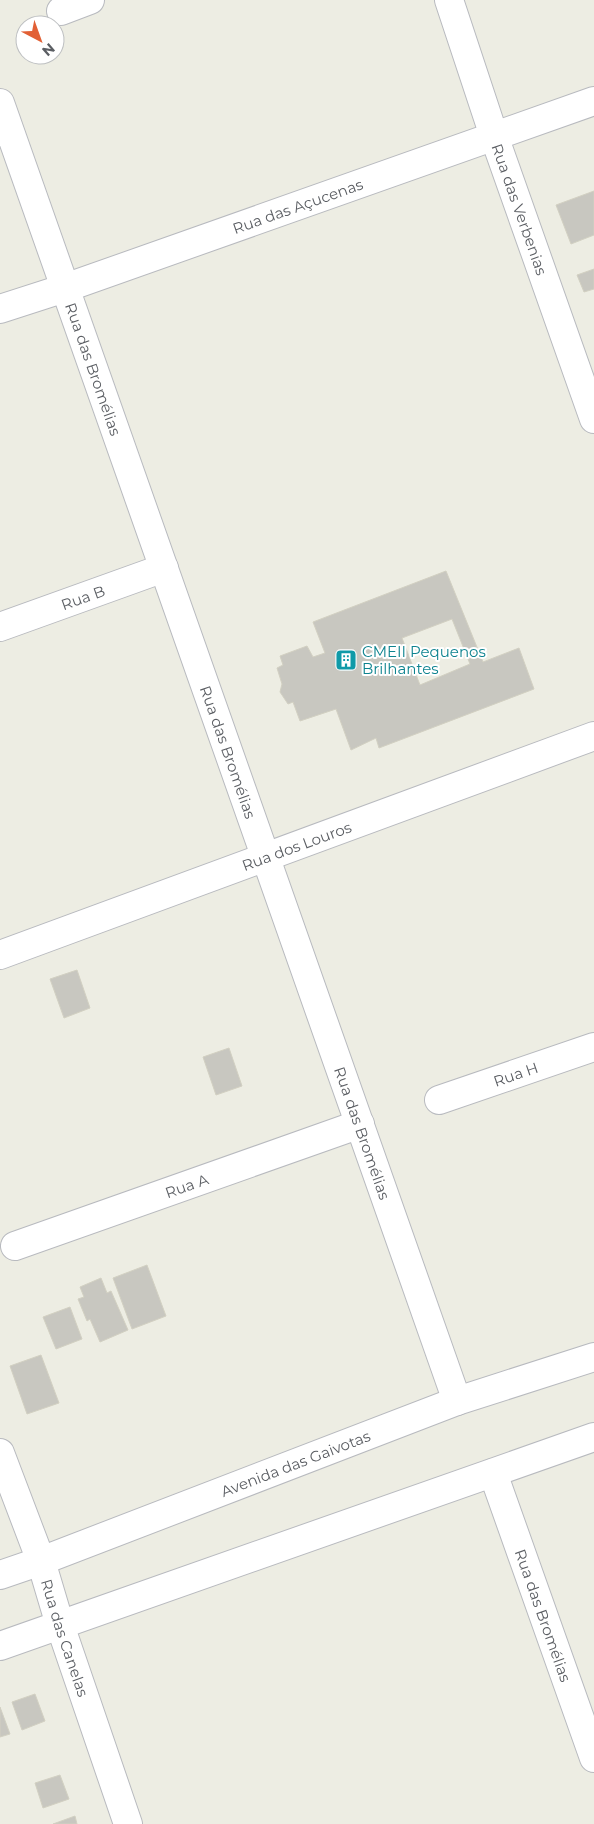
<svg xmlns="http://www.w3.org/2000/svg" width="594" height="1824" font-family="Montserrat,sans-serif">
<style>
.building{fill:#c8c7c0;stroke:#d2d0c2;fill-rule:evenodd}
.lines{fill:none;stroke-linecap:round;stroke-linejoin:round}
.minor-casing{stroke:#b8babf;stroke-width:30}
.minor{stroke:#fff;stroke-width:28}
.labels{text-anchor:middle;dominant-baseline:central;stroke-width:4;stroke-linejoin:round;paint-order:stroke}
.street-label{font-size:15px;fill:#5b5e63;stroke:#fff}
.culture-label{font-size:15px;fill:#0d838f;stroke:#fff;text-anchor:start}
</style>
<rect width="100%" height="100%" fill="#edede3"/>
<path class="building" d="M 594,191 L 594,235 L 571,244 L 556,205 Z
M 594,269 L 594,289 L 584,292 L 577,275 Z
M 446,571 L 483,662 L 519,648 L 534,689 L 379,748 L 376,738 L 351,750 L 336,709 L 300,721 L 293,702 L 288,704 L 280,692 L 282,684 L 277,668 L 283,665 L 280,656 L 307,646 L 313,657 L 325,653 L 313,622 ZM 452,619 L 470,664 L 420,685 L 402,638 Z
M 77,970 L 90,1008 L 64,1018 L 50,979 Z
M 229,1048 L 242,1086 L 216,1095 L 203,1057 Z
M 147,1265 L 166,1316 L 132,1329 L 113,1278 Z
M 101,1278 L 107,1293 L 111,1291 L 128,1330 L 100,1342 L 90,1319 L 87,1321 L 78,1299 L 84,1297 L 80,1287 Z
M 70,1307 L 82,1339 L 56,1349 L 43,1317 Z
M 41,1355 L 59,1403 L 27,1414 L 10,1366 Z
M 35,1694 L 45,1721 L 22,1730 L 12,1702 Z
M 0,1707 L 10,1734 L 0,1737 Z
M 60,1775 L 69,1799 L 43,1808 L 35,1783 Z
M 75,1816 L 77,1824 L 53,1824 Z"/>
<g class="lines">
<g class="minor-casing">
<g id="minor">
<path id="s1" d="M 449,0 L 494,136 L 594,419"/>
<path d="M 61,11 L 90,0"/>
<path id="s2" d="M 0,103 L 457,1401"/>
<path id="s3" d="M 0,309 L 65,288 L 594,101"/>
<path id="s4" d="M 0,627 L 164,568"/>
<path id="s5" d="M 0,955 L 594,736"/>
<path id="s6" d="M 439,1100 L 594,1047"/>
<path id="s7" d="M 15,1246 L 360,1124"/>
<path id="s8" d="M 0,1453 L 41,1561 L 60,1625 L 128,1824"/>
<path id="s9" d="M 493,1473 L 594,1758"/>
<path id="s10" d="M 0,1575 L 41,1561 L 457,1401 L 594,1357"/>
<path d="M 0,1646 L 594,1437"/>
</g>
</g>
<use href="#minor" class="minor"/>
</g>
<defs>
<g id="building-square" transform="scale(1.125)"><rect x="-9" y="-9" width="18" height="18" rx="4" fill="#0f9aa8" stroke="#fff"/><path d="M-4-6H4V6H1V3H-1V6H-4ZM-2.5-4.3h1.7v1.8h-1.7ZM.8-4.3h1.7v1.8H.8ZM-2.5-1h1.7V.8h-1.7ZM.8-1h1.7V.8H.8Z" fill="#fff"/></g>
</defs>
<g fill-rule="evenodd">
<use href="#building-square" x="346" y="660"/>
</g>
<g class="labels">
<g class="street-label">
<text stroke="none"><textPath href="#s3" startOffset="315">Rua das Açucenas</textPath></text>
<text stroke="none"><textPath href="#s1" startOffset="221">Rua das Verbenias</textPath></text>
<text stroke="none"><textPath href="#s2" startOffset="282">Rua das Bromélias</textPath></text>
<text stroke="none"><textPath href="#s4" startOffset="88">Rua B</textPath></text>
<text stroke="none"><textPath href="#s2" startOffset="688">Rua das Bromélias</textPath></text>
<text stroke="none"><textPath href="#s5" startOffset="316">Rua dos Louros</textPath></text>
<text stroke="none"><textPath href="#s6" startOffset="81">Rua H</textPath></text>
<text stroke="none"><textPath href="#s2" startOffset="1092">Rua das Bromélias</textPath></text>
<text stroke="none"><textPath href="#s7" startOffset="182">Rua A</textPath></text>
<text stroke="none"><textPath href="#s10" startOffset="316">Avenida das Gaivotas</textPath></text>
<text stroke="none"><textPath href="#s9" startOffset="151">Rua das Bromélias</textPath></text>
<text stroke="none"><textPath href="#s8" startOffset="196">Rua das Canelas</textPath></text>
</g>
<g class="culture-label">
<text x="362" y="651">CMEII Pequenos<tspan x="362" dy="17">Brilhantes</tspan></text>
</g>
</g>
<g transform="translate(40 40) rotate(139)"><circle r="24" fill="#ffffff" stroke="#bdbfc1"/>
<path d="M0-4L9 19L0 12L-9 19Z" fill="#e26035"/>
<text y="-8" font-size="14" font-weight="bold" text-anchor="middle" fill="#5b5e63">N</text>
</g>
</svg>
